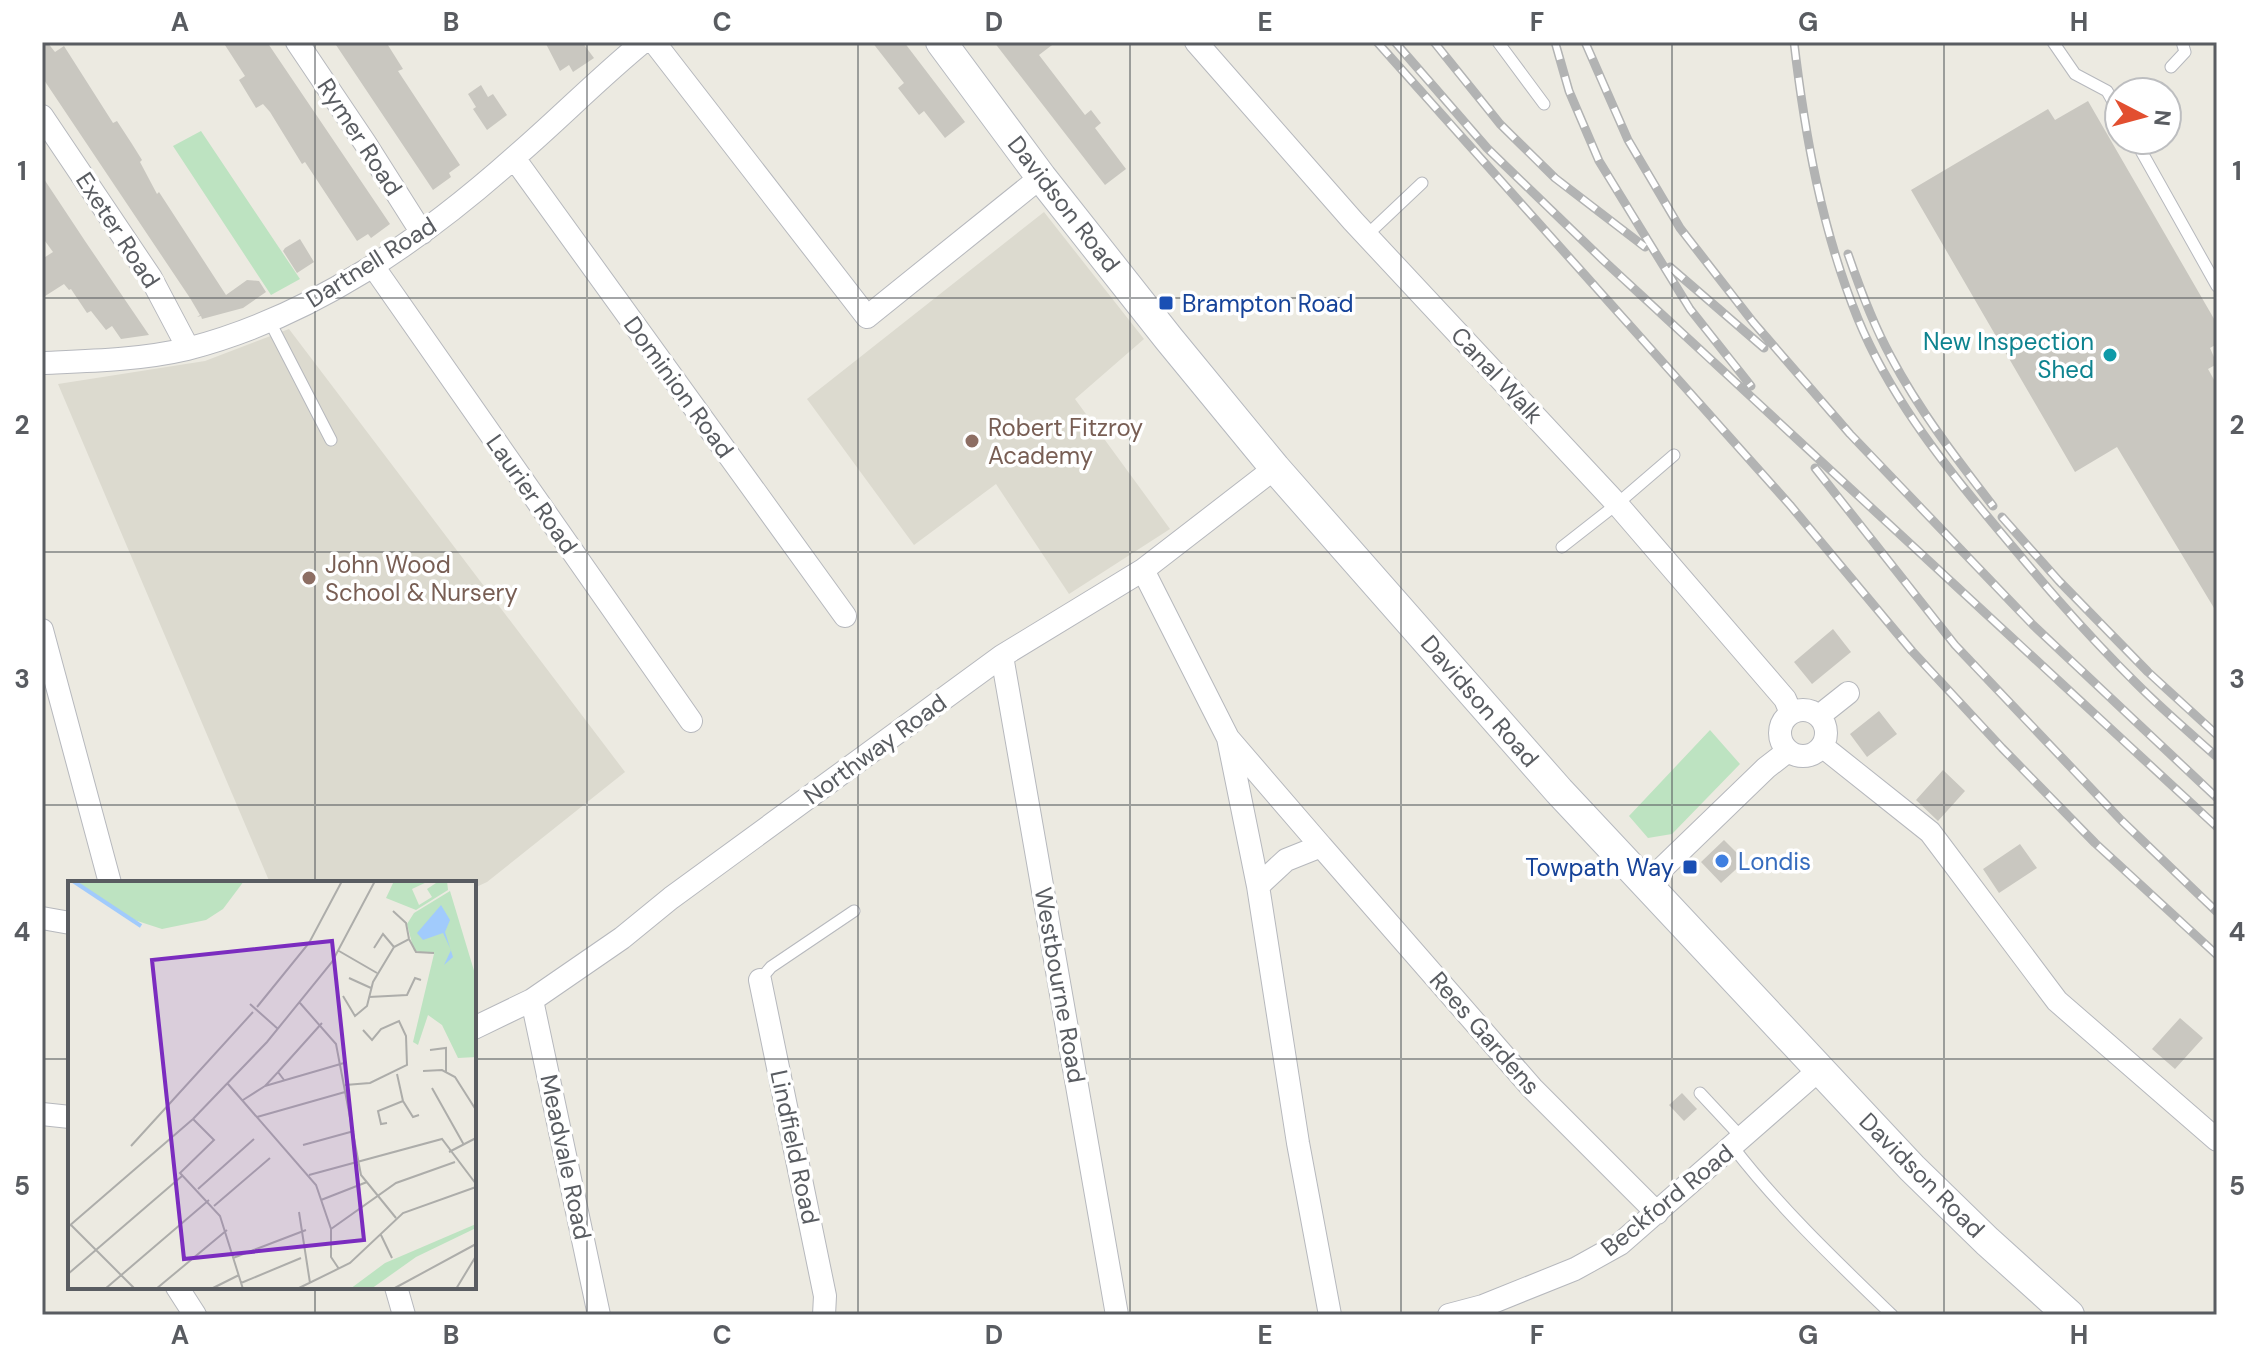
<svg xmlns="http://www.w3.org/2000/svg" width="2259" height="1357" font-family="'DM Sans',sans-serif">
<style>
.education{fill:#dcdacf}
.green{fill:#bde3c1}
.building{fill:#c9c7c0}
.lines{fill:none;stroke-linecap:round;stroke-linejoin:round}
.lane-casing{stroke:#b6b8bd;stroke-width:13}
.street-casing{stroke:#b6b8bd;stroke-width:24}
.secondary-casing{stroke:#b6b9bf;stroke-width:32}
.lane{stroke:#fff;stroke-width:11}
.street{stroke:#fff;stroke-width:22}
.secondary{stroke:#fff;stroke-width:30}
.rail-casing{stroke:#b2b3b3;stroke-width:9}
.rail{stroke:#fff;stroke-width:6;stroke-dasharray:18;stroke-linecap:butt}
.grid{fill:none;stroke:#595c61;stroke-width:2;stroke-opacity:0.55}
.transit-dot{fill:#1a4fb4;stroke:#fff;stroke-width:3}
.culture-dot{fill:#0f9aa8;stroke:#fff;stroke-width:3}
.education-dot{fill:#8d6e63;stroke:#fff;stroke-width:3}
.shop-dot{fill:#3f7fe0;stroke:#fff;stroke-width:3}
.labels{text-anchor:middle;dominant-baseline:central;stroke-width:7;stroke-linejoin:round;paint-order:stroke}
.street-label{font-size:24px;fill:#595c61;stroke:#fff}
.transit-label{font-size:24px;fill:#164399;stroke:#fff;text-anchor:start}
.culture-label{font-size:24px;fill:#0d838f;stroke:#fff;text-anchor:end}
.education-label{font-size:24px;fill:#785e54;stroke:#fff;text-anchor:start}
.shop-label{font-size:24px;fill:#366cbe;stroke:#fff;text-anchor:start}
.inset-river{fill:none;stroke:#a1cbfc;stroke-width:4}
.inset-road{fill:none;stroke:#adadaa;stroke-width:2}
.view{fill:#7b2cbf;fill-opacity:0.15;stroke:#7b2cbf;stroke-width:4}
.inset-edge{fill:none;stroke:#595c61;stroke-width:4}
.neatline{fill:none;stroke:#595c61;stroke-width:3}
.grid-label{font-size:26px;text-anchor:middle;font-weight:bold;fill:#595c61}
</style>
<rect width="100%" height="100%" fill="#eceae1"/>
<path class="education" d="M 1044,212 L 1144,339 L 1075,399 L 1170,529 L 1069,594 L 996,484 L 914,545 L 807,399 Z
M 289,329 L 625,772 L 487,882 L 474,888 L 474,883 L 270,883 L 58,384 L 205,361 Z"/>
<path class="green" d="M 201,131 L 300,279 L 271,295 L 173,146 Z
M 1710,730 L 1740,764 L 1672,834 L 1648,838 L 1629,816 Z"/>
<path class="building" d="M 42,42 L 47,42 L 55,52 L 64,46 L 113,123 L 117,121 L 132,144 L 142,160 L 140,162 L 157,194 L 159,192 L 226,295 L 247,280 L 259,281 L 266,292 L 243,308 L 202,319 L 201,316 L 197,317 L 200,315 L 190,298 L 42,77 Z
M 223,42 L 267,42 L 390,224 L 371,238 L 368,234 L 357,241 L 305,162 L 302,164 L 270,112 L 263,104 L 256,108 L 239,80 L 245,76 Z
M 334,42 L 386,42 L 403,69 L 398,71 L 460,165 L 449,173 L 451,177 L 433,190 Z
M 545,42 L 582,42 L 594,58 L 573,72 L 569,65 L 560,71 Z
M 872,42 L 904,42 L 965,122 L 945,138 L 924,111 L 919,115 L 898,88 L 904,83 Z
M 994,42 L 1056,42 L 1039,55 L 1085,115 L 1091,110 L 1101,123 L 1095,128 L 1126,169 L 1105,185 Z
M 481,85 L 488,97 L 493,94 L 507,115 L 487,130 L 473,109 L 476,107 L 468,94 Z
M 2088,101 L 2217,324 L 2217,344 L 2210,348 L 2217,364 L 2208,369 L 2217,385 L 2217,613 L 2117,447 L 2075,472 L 1911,190 L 2048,109 L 2055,120 Z
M 42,176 L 85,241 L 149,335 L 121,339 L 112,326 L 106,330 L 91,311 L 87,313 L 71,289 L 69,290 L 64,284 L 42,298 L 42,259 L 53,252 L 42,237 Z
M 300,239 L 314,262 L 297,273 L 283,251 L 285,248 Z
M 1833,629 L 1851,652 L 1812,684 L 1794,662 Z
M 1879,711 L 1897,734 L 1867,757 L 1850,734 Z
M 1943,770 L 1965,791 L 1938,821 L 1916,800 Z
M 1724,840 L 1745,861 L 1721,883 L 1701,862 Z
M 2020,844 L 2037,868 L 1999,893 L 1983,869 Z
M 2180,1018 L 2203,1038 L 2175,1069 L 2152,1049 Z
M 1682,1093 L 1697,1109 L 1684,1121 L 1669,1105 Z"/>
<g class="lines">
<g class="lane-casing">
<path id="lane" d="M 1498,42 L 1544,104
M 2053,42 L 2075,74 L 2107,91 L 2119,112
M 2171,67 L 2185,52 L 2182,42
M 2135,140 L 2217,286
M 1367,235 L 1422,183
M 269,320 L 331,440
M 1562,547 L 1617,504 L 1674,455
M 760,980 L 771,967 L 854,911
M 1700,1093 L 1742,1138
M 1733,1147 C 1780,1208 1837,1262 1892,1315"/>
</g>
<g class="street-casing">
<path id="street" d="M 297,42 L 365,143 L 422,233
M 654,42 L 867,317 L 1041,177
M 1196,42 L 1353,221 L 1617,504 L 1785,699 L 1791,713
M 42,116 L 151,278 L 188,348
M 514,158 L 845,616
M 373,266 L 691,721
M 42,363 C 90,361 140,360 187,349 C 312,317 422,240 516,156 C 559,119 599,78 643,42
M 1143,570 L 1228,738
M 42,630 L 110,883
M 1002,656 L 1117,1315
M1780 733a23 23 0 1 1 46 0a23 23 0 1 1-46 0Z
M 1819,716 L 1848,693
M 1822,746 L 1930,832 L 2057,1001 L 2217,1140
M 1321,846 L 1532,1088 L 1657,1213
M 1647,883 L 1766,768 L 1788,751
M 1258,886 L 1286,860 L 1321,846 L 1228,738 L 1258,886 L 1298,1143 L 1330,1315
M 42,918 L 70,923
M 760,980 L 825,1296 L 824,1315
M 532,1000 L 599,1315
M 474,1028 L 532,1000 L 622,938 L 671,898 L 1002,656 L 1143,570 L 1275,468
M 42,1114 L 70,1117
M 177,1287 L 195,1315
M 396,1287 L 404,1315
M 1449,1315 L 1483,1306 L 1575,1269 L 1620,1244 L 1820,1069"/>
</g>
<g class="secondary-casing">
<path id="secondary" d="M 941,42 L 1041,177 L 1169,339 L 1275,468 L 1559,791 L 1912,1168 L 1987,1241 L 2069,1315"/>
</g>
<use href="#lane" class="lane"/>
<use href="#street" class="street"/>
<use href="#secondary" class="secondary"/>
<g class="rail-casing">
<path id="rail" d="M 1377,42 L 1790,505 L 1912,651 L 2002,748 L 2095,843 L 2217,955
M 1395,42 L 1487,148 L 1603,260 L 2217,827
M 1434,42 L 1500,124 L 1555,178 L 1645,247
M 1555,42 L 1569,91 L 1599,161 L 1690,309 L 1751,386
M 1585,42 L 1628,140 L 1680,228 L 1753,322 L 1850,434 L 2033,625 L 2217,798
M 1794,42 C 1805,136 1822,231 1858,319 C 1888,392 1937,456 1987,516 C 2035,574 2083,631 2136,683 C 2162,709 2190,733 2217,757
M 1848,254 C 1860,289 1873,324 1891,357 C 1919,410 1956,458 1993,506
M 1670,267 L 1764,348
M 1815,468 L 1955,645 L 2121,820 L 2217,912
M 2002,517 L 2059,581 L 2148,672 L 2217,735"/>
</g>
<use href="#rail" class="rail"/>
</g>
<path class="grid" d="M 315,42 L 315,883M 587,42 L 587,1315M 858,42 L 858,1315M 1130,42 L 1130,1315M 1401,42 L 1401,1315M 1672,42 L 1672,1315M 1944,42 L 1944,1315M 42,298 L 2217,298M 42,552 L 2217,552M 42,805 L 2217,805M 42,1059 L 70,1059M 474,1059 L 2217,1059M 315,1287 L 315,1315"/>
<g class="transit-dot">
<rect x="1158" y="295" width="16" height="16" rx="4"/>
<rect x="1682" y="859" width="16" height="16" rx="4"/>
</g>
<circle class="culture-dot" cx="2110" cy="355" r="8"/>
<g class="education-dot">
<circle cx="972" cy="441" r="8"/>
<circle cx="309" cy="578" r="8"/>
</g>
<circle class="shop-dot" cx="1722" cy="861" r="8"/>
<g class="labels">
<g class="street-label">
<text transform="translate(360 137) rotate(57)">Rymer Road</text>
<text transform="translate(1064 204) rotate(52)">Davidson Road</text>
<text transform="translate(118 230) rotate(57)">Exeter Road</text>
<text transform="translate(371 262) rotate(-32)">Dartnell Road</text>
<text transform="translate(1497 375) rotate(47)">Canal Walk</text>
<text transform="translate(679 387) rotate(54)">Dominion Road</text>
<text transform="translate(532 494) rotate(55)">Laurier Road</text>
<text transform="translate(1480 701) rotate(49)">Davidson Road</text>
<text transform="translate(875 749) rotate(-36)">Northway Road</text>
<text transform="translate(1060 985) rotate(80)">Westbourne Road</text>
<text transform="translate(1485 1033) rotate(49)">Rees Gardens</text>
<text transform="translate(795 1147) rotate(78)">Lindfield Road</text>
<text transform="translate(566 1157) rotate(78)">Meadvale Road</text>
<text transform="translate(1922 1175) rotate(45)">Davidson Road</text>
<text transform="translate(1667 1200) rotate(-39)">Beckford Road</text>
</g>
<g class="transit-label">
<text x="1182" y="303">Brampton Road</text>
<text x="1674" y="867" text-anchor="end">Towpath Way</text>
</g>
<g class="culture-label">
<text x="2094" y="341">New Inspection<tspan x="2094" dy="28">Shed</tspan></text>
</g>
<g class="education-label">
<text x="988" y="427">Robert Fitzroy<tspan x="988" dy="28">Academy</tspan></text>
<text x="325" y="564">John Wood<tspan x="325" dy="28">School &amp; Nursery</tspan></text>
</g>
<g class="shop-label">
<text x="1738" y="861">Londis</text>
</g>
</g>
<g transform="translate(68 881)">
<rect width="408" height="408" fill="#eceae1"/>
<path d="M 7,0 L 176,0 L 155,28 L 138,39 L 94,48 L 57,36 ZM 326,0 L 361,0 L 344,8 L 351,24 L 364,16 L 359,8 L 371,0 L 379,0 L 380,9 L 348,29 L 318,17 ZM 382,10 L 407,93 L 408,176 L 390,177 L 374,144 L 360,134 L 350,164 L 345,161 L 366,73 L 346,70 L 339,43 L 346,32 ZM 408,343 L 408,347 L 348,376 L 303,408 L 282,408 L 317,382 Z" fill="#bde3c1"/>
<path d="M 373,24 L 382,39 L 377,51 L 385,76 L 376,84 L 383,69 L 375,52 L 355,59 L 349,52 Z" fill="#a1cbfc"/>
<path class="inset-river" d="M 5,0 L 73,45"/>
<path class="inset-road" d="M 325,30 L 338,42 L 341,58M 306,67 L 315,53 L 326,66M 271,70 L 309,92M 281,97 L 303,107M 275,115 L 287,135 L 299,125 L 305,101 L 326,66 L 341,58 L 348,71 L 366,72M 301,116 L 339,114 L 347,97 L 353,99M 232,122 L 268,163 L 293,294 L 328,337M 182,123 L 210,148M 189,126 L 241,62 L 274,0M 362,169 L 378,167 L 378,191M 355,190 L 374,189 L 387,196 L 408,229M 210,191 L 254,142M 329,193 L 335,220 L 345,236 L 351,234M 216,199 L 210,191 L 197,205 L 276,182M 160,203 L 248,304 L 263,348 L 263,376 L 271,388M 277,204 L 302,202 L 339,184 L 338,155 L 331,140 L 313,148 L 304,159 L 295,149M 364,207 L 396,264M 175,219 L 197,205M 189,236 L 277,211M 125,238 L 146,259 L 112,292 L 152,335 L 175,408M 319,242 L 313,243 L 310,230 L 335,220M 235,264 L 286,250M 63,265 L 185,131M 381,271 L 408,257M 241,294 L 374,258 L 408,303M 130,308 L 186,258M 253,319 L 299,301M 146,325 L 202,277M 231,331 L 242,402M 3,344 L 67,408M 0,346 L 125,238 L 199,161 L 264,81 L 307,0M 263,348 L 328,302 L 387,281M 313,354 L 324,377M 165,377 L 238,349M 0,393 L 114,295M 173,402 L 233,377M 37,408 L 141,319M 88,408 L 159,349M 143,408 L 171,394M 229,408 L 282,382 L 335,332 L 408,306M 325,408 L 408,363M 388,408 L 408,375"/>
<path class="view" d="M 264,60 L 296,359 L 116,378 L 84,79 Z"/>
<rect width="408" height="408" class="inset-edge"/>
</g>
<rect width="2259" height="1357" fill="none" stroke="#ffffff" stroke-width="88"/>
<g transform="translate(2143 116) rotate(96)"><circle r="38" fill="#ffffff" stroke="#bdbec0" stroke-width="2"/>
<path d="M0-6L14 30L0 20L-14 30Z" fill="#e24f30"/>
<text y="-12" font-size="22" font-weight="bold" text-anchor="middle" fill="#595c61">N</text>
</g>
<rect x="44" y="44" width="2171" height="1269" class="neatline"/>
<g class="grid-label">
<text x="180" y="31">A</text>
<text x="451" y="31">B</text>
<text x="722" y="31">C</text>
<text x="994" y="31">D</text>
<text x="1265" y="31">E</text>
<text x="1537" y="31">F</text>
<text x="1808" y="31">G</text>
<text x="2079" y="31">H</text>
<text x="22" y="180">1</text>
<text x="2237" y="180">1</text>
<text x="22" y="434">2</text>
<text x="2237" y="434">2</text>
<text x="22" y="688">3</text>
<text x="2237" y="688">3</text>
<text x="22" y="941">4</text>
<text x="2237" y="941">4</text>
<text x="22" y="1195">5</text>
<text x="2237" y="1195">5</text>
<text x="180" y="1344">A</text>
<text x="451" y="1344">B</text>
<text x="722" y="1344">C</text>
<text x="994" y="1344">D</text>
<text x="1265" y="1344">E</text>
<text x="1537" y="1344">F</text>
<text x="1808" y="1344">G</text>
<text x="2079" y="1344">H</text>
</g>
</svg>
